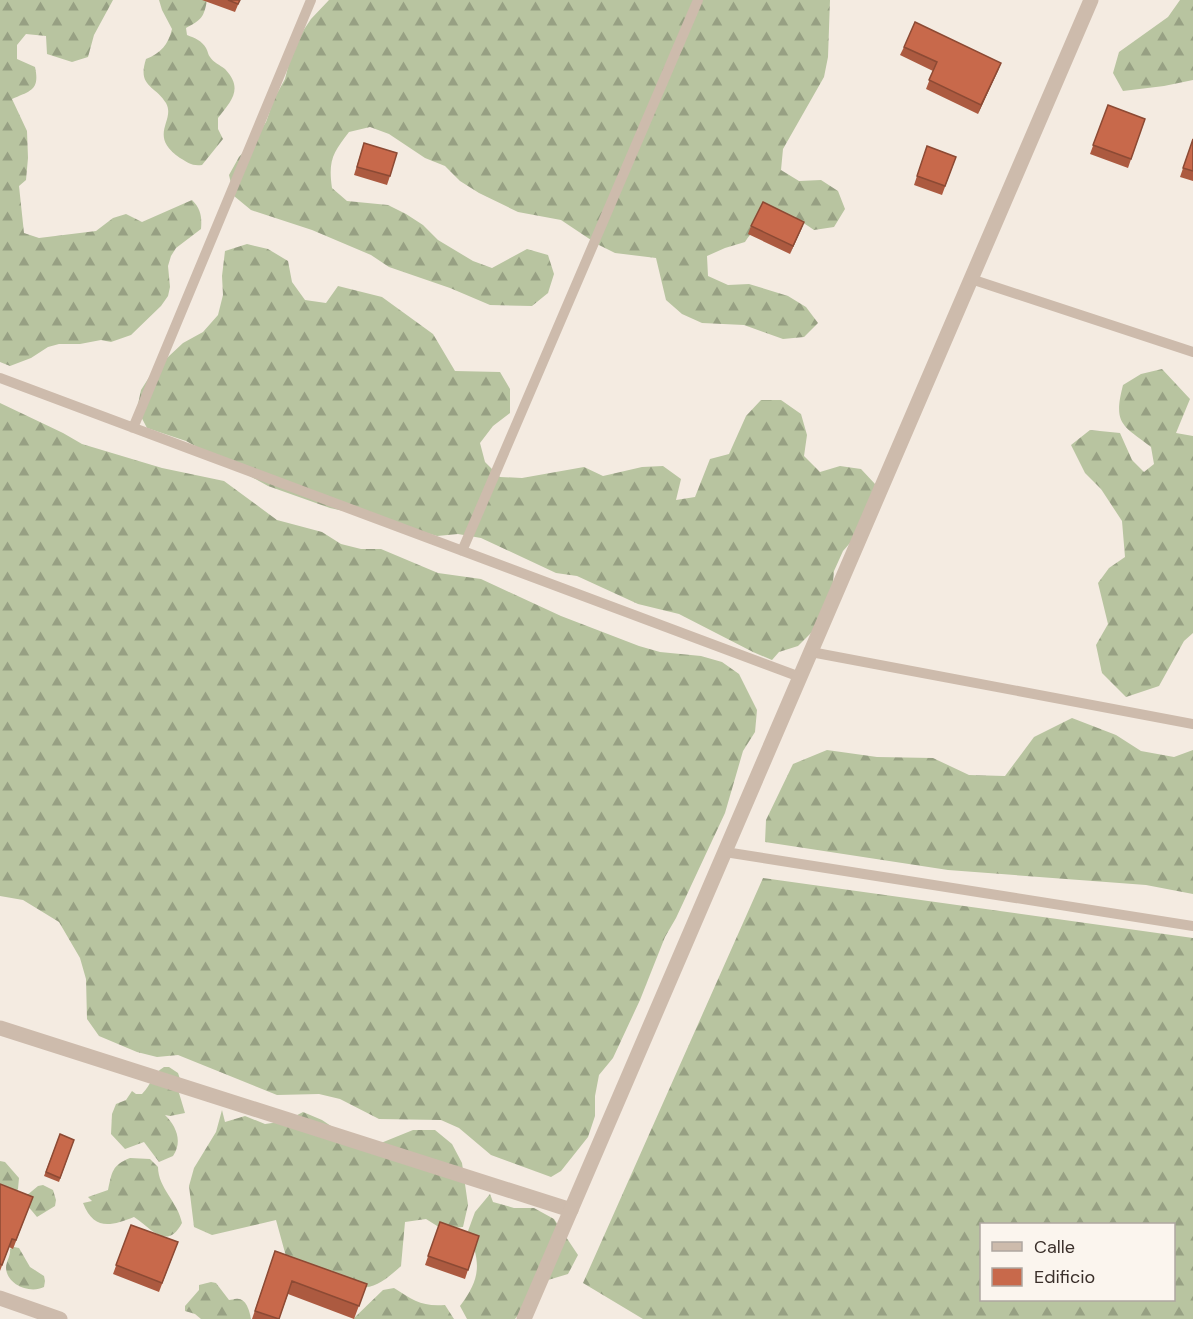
<svg xmlns="http://www.w3.org/2000/svg" width="1193" height="1319" font-family="'DM Sans',sans-serif">
<style>
.forest{fill:url(#forest-firs);fill-rule:evenodd}
.lines{fill:none;stroke-linecap:round;stroke-linejoin:round}
.service{stroke:#cdbbac;stroke-width:10}
.minor{stroke:#cdbbac;stroke-width:15}
.tertiary{stroke:#cdbbac;stroke-width:15}
.wall{fill:#ac5a40}
.shaded-wall{fill:#8c4a34}
.building{fill:#c8694b;stroke:#8c4a34;stroke-width:1.5}
</style>
<defs>
<pattern id="forest-firs" width="22" height="20" patternUnits="userSpaceOnUse" patternTransform="scale(1.5)"><rect width="22" height="20" fill="#b8c4a0"/><path d="M5 1l3.5 6h-7zM16 11l3.5 6h-7z" fill="#97a083"/></pattern>
</defs>
<rect width="100%" height="100%" fill="#f4ebe1"/>
<path class="forest" d="M 0,0 L 113,0 L 94,35 L 88,57 L 72,62 L 47,54 L 46,36 L 26,34 L 17,45 L 17,59 L 35,67 C 40,90 31,91 12,99 L 27,131 L 28,158 L 26,180 L 19,186 L 24,233 L 39,238 L 96,231 L 113,218 L 126,214 L 142,222 L 192,200 C 201,209 202,217 201,229 L 176,248 L 171,256 L 168,266 L 170,287 L 168,296 L 161,306 L 131,335 L 111,342 L 101,340 L 80,344 L 59,344 L 48,347 L 31,358 L 10,366 L 0,362 Z
M 159,0 L 207,0 C 204,18 201,20 186,28 L 187,35 C 195,38 202,41 206,48 C 208,51 208,55 210,57 C 213,62 220,65 225,69 C 244,89 231,101 218,118 L 218,129 L 223,139 L 202,165 C 191,166 189,163 180,158 C 147,135 176,121 166,103 C 155,85 137,87 146,59 C 161,53 168,45 172,29 L 162,10 Z
M 329,0 L 830,0 L 828,57 L 824,77 L 783,149 L 781,170 L 799,181 L 821,180 L 838,191 L 845,209 L 834,227 L 814,230 C 782,207 767,210 745,242 L 725,248 L 707,256 L 708,276 L 728,285 L 749,284 L 788,296 L 806,307 L 818,323 L 804,337 L 783,339 L 744,325 L 702,323 L 682,314 L 666,300 L 656,258 L 615,253 L 597,244 L 561,220 L 518,212 L 479,193 L 460,181 L 445,166 L 425,158 L 389,134 L 370,127 L 349,132 C 333,153 328,160 332,188 L 347,201 L 388,205 L 406,214 L 423,225 L 438,240 L 473,261 L 492,268 L 527,249 L 548,255 L 554,274 L 548,293 L 532,306 L 490,305 L 450,288 L 389,267 L 371,255 L 312,230 L 251,210 L 234,196 L 229,175 L 239,157 L 254,140 L 266,122 L 274,99 L 285,79 L 290,59 L 299,37 L 311,19 Z
M 1180,0 L 1193,0 L 1193,80 L 1164,86 L 1123,91 L 1113,73 L 1119,52 L 1168,17 Z
M 247,244 L 268,249 L 288,261 L 292,282 L 305,300 L 326,303 L 338,286 L 382,297 L 433,334 L 455,371 L 500,372 L 510,389 L 510,413 L 493,426 L 480,443 L 485,462 L 500,477 L 522,478 L 584,467 L 603,476 L 642,467 L 663,466 L 681,479 L 676,500 L 695,497 L 710,459 L 729,454 L 746,416 L 761,400 L 781,400 L 801,414 L 807,435 L 804,456 L 820,472 L 840,466 L 861,469 L 875,484 L 871,519 L 843,551 L 834,571 L 830,614 L 798,646 L 779,652 L 772,660 L 753,652 L 679,614 L 638,604 L 577,576 L 556,573 L 481,538 L 458,534 L 437,536 L 371,517 L 330,508 L 268,486 L 186,441 L 147,428 L 137,409 L 141,390 L 153,371 L 183,343 L 203,332 L 218,315 L 223,295 L 222,276 L 225,251 Z
M 1162,369 L 1190,399 L 1176,433 L 1193,436 L 1193,633 L 1184,641 L 1159,686 L 1126,697 L 1102,673 L 1096,645 L 1108,624 L 1098,583 L 1109,568 L 1125,557 L 1122,521 L 1101,489 L 1085,473 L 1071,445 L 1090,430 L 1120,433 L 1132,460 L 1144,472 L 1154,464 L 1151,447 C 1122,425 1113,424 1123,385 L 1141,374 Z
M 0,403 L 63,433 L 82,444 L 162,468 L 224,481 L 277,520 L 322,532 L 341,544 L 361,549 L 381,549 L 438,573 L 481,579 L 561,616 L 639,646 L 660,652 L 701,656 L 722,662 L 739,674 L 757,710 L 755,732 L 743,751 L 725,813 L 676,918 L 665,937 L 640,1000 L 613,1058 L 599,1075 L 595,1096 L 595,1116 L 588,1137 L 561,1171 L 551,1177 L 491,1155 L 459,1128 L 441,1120 L 379,1119 L 340,1099 L 319,1094 L 277,1095 L 178,1055 L 157,1057 L 137,1052 L 99,1036 L 87,1019 L 86,979 L 80,958 L 59,922 L 23,900 L 0,896 Z
M 1072,718 L 1116,735 L 1141,751 L 1174,757 L 1193,750 L 1193,894 L 1146,885 L 948,870 L 765,842 L 766,820 L 793,764 L 827,750 L 877,757 L 933,758 L 969,775 L 1005,776 L 1034,737 Z
M 763,878 L 1193,938 L 1193,1319 L 643,1319 L 583,1283 ZM 982,1224 L 1174,1224 L 1174,1300 L 982,1300 Z
M 164,1067 L 169,1067 L 178,1073 L 180,1079 L 176,1083 L 185,1113 L 170,1116 L 165,1115 C 176,1126 183,1141 173,1156 L 159,1162 L 144,1142 L 125,1149 L 111,1134 L 112,1114 L 116,1104 L 126,1100 L 132,1091 L 136,1094 L 142,1094 C 152,1084 151,1075 164,1067 Z
M 222,1110 L 225,1122 L 245,1116 L 265,1124 L 286,1121 L 303,1112 L 322,1120 L 355,1142 L 376,1145 L 413,1130 L 435,1130 L 452,1144 L 462,1163 L 468,1205 L 463,1227 L 442,1229 L 426,1219 L 405,1222 L 401,1266 C 391,1275 377,1288 364,1287 C 343,1287 307,1268 287,1260 L 276,1220 L 212,1235 L 194,1227 L 189,1186 L 194,1168 L 216,1132 Z
M 130,1158 L 150,1159 L 158,1167 C 158,1188 178,1202 182,1223 C 167,1251 152,1229 134,1217 C 111,1226 94,1231 83,1203 L 92,1201 L 88,1197 L 108,1190 C 112,1172 112,1165 130,1158 Z
M 0,1161 L 5,1162 L 19,1178 L 18,1189 L 12,1198 L 0,1201 Z
M 43,1185 L 53,1190 L 56,1200 L 55,1206 L 37,1217 L 27,1205 L 26,1196 L 38,1186 Z
M 490,1194 L 493,1202 L 514,1208 L 534,1208 L 554,1219 L 578,1255 L 568,1274 L 548,1280 L 515,1319 L 467,1319 L 460,1306 C 481,1278 481,1263 468,1231 L 475,1212 Z
M 14,1247 L 19,1248 L 30,1267 L 44,1276 L 45,1281 L 44,1287 C 30,1294 7,1285 6,1268 C 6,1261 11,1256 10,1249 Z
M 211,1282 L 216,1283 L 229,1300 C 232,1300 235,1298 239,1299 C 247,1300 250,1313 251,1319 L 201,1319 L 195,1314 L 185,1311 L 185,1306 L 199,1290 L 199,1285 Z
M 394,1288 C 413,1300 422,1307 445,1305 L 454,1319 L 353,1319 L 383,1290 Z"/>
<g class="lines">
<path class="service" d="M 971,279 L 1193,352
M 0,378 L 800,677
M 133,428 L 311,0
M 462,551 L 698,0
M 811,652 L 1193,724
M 725,852 L 1193,926"/>
<path class="minor" d="M 0,1028 L 571,1210
M 0,1298 L 60,1319"/>
<path class="tertiary" d="M 524,1319 L 1091,0"/>
</g>
<path class="wall" d="M 202,0 L 240,0 L 235,12 Z
M 904,47 L 1001,63 L 978,114 L 926,89 L 933,71 L 900,55 Z
M 1108,105 L 1145,119 L 1128,168 L 1090,154 Z
M 1193,139 L 1193,181 L 1180,177 Z
M 364,143 L 390,176 L 387,185 L 354,175 Z
M 927,146 L 956,157 L 942,195 L 914,185 Z
M 804,222 L 790,254 L 748,234 L 751,226 Z
M 60,1134 L 74,1140 L 59,1182 L 44,1176 Z
M 0,1184 L 33,1197 L 13,1249 L 9,1247 L 0,1271 Z
M 440,1222 L 479,1236 L 465,1279 L 425,1265 Z
M 131,1225 L 178,1242 L 159,1292 L 113,1274 Z
M 275,1251 L 367,1284 L 354,1319 L 288,1294 L 279,1319 L 252,1319 Z"/>
<path class="shaded-wall" d="M 1001,63 L 998,71 L 978,114 L 981,105 Z
M 804,222 L 801,230 L 790,254 L 793,246 Z"/>
<path class="building" d="M 228,0 L 240,0 L 238,4 Z
M 915,22 L 1001,63 L 981,105 L 929,80 L 937,62 L 904,47 Z
M 1108,105 L 1145,119 L 1131,159 L 1093,145 Z
M 1193,139 L 1193,171 L 1183,168 Z
M 364,143 L 397,153 L 390,176 L 357,167 Z
M 927,146 L 956,157 L 945,186 L 917,176 Z
M 763,202 L 804,222 L 793,246 L 751,226 Z
M 60,1134 L 74,1140 L 60,1178 L 46,1172 Z
M 0,1184 L 33,1197 L 16,1240 L 12,1239 L 2,1265 L 0,1264 Z
M 440,1222 L 479,1236 L 468,1270 L 428,1256 Z
M 131,1225 L 178,1242 L 162,1283 L 116,1265 Z
M 275,1251 L 367,1284 L 359,1306 L 292,1281 L 279,1319 L 255,1311 Z"/>
<rect x="980" y="1223" width="195" height="78" fill="#fbf5ee" stroke="#aea6a0" stroke-width="1.5"/>
<rect x="992" y="1242" width="30" height="9" fill="#cdbbac" stroke="#aea6a0" stroke-width="1.5"/>
<text x="1034" y="1253" font-size="18" fill="#3b302b">Calle</text>
<rect x="992" y="1268" width="30" height="18" fill="#c8694b" stroke="#aea6a0" stroke-width="1.5"/>
<text x="1034" y="1283" font-size="18" fill="#3b302b">Edificio</text>
</svg>
